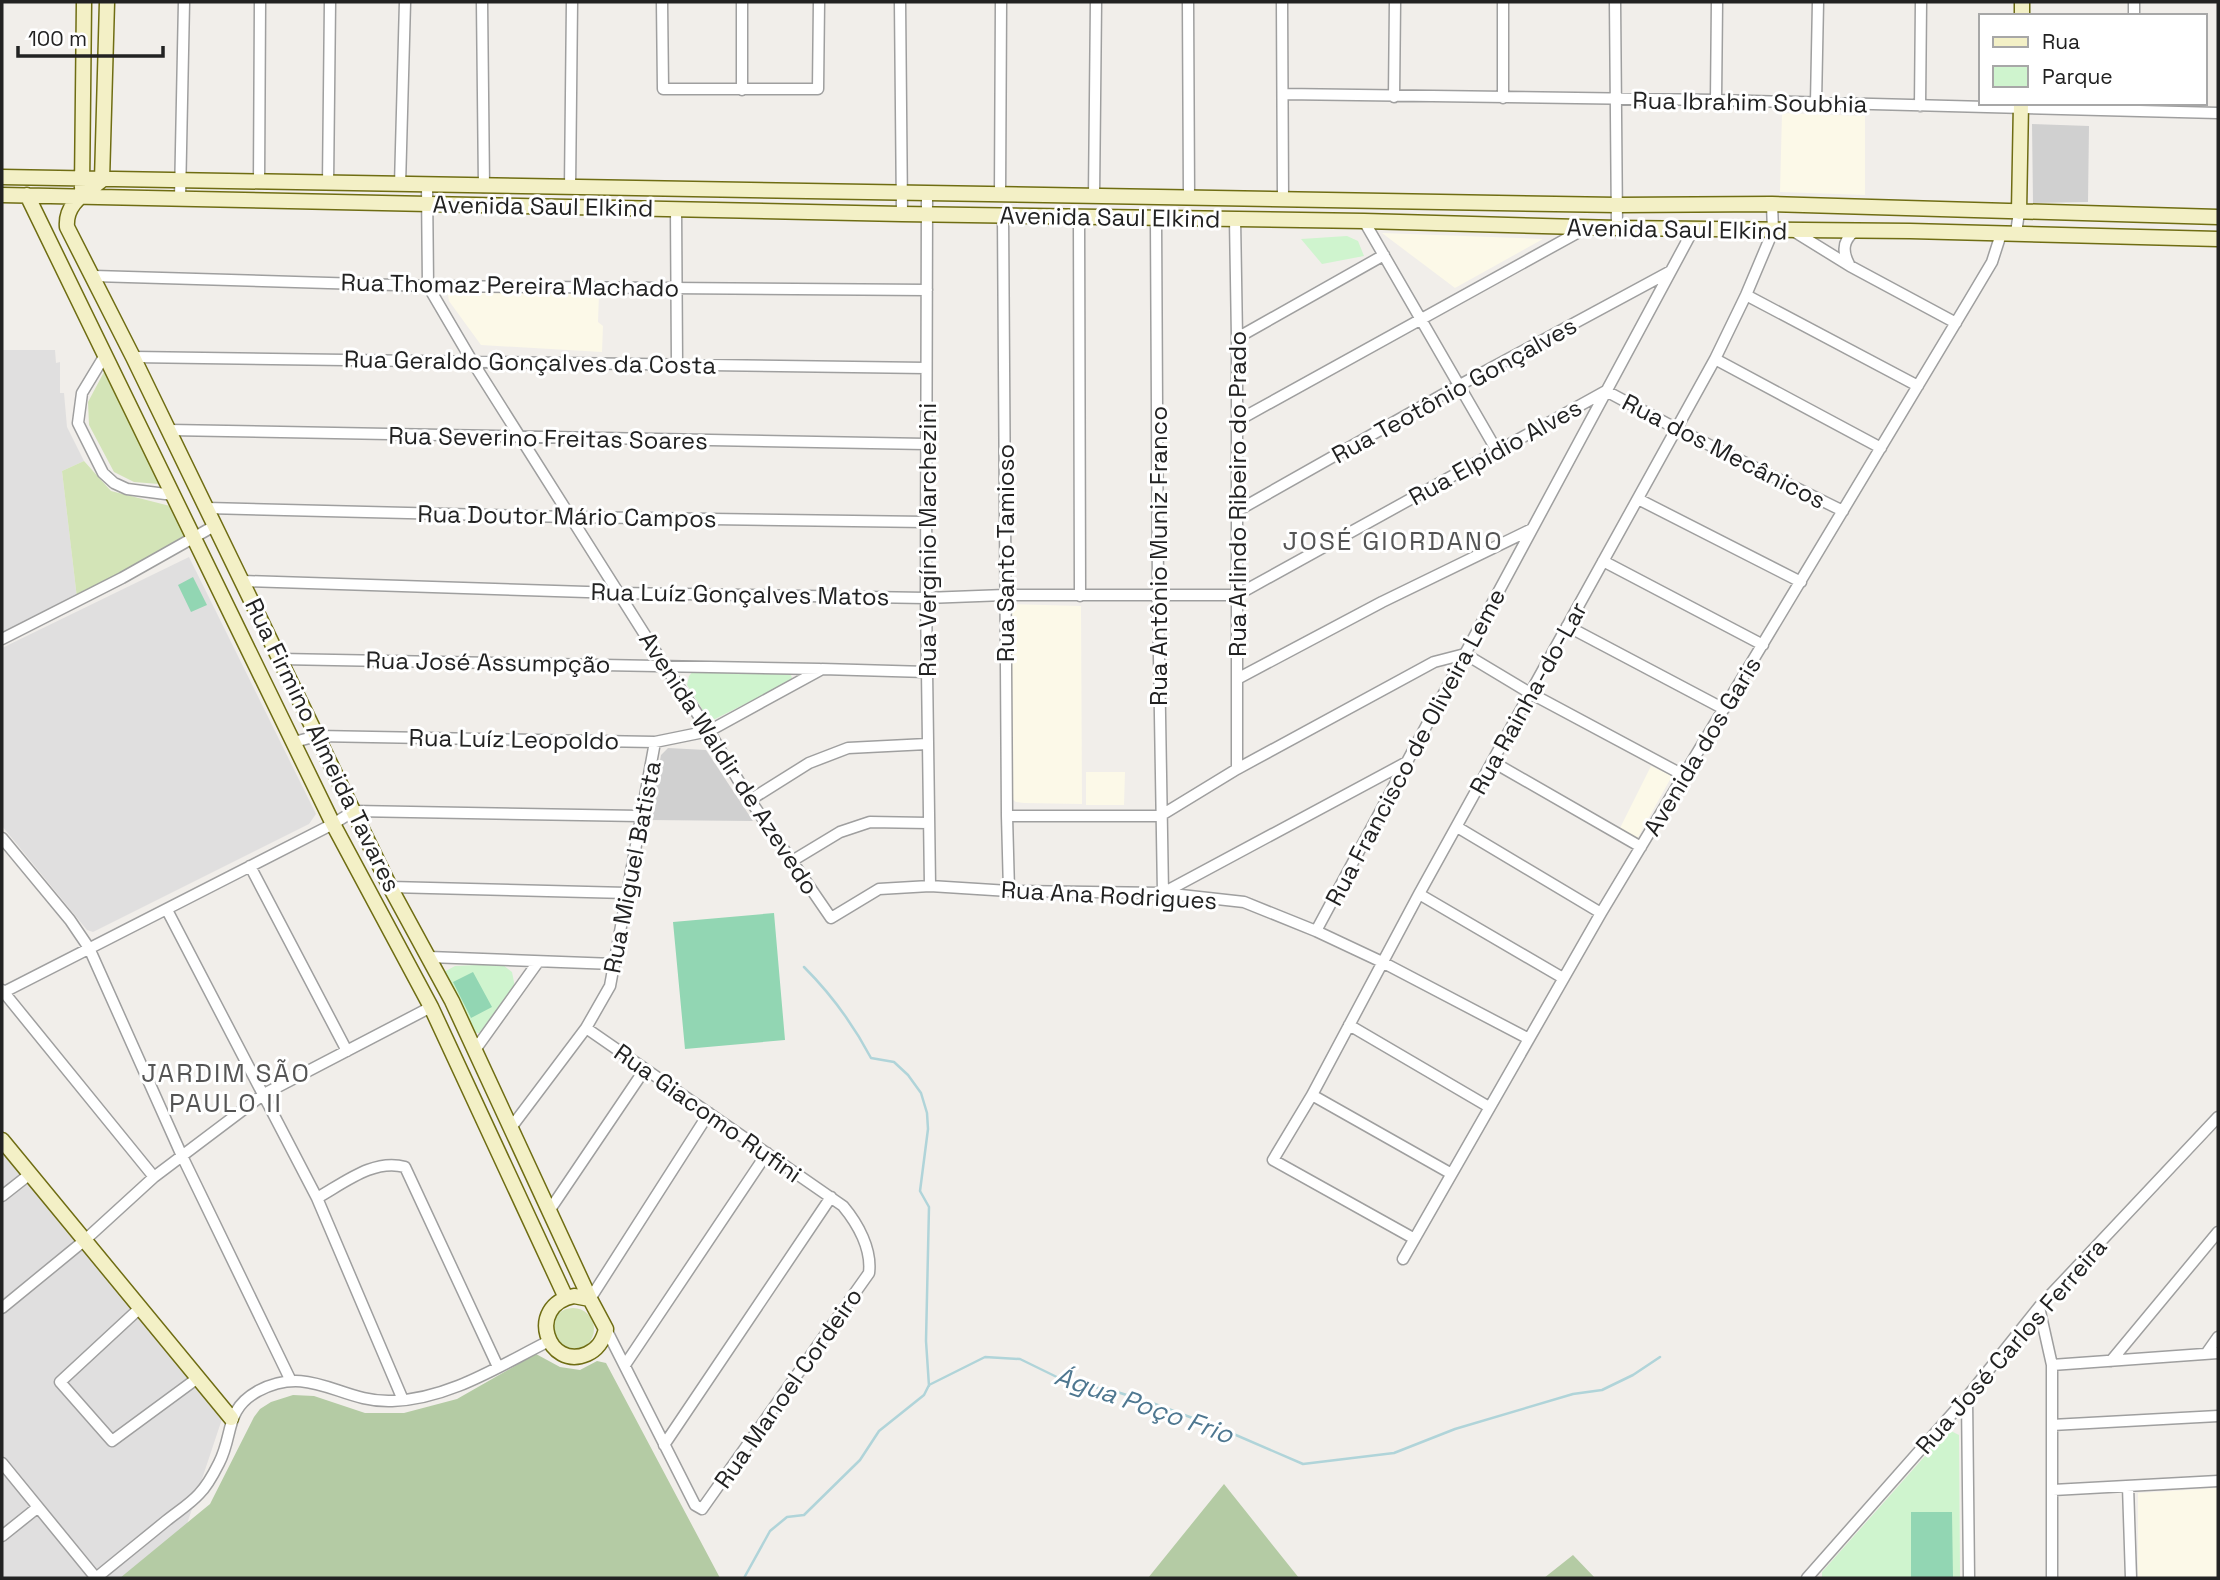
<svg xmlns="http://www.w3.org/2000/svg" width="2220" height="1580" font-family="'Space Grotesk',sans-serif">
<style>
.residential{fill:#e0dfdf}
.education{fill:#fcf9e8}
.religious{fill:#d0d0d0}
.grass{fill:#d3e4b7}
.forest{fill:#b4cba4}
.park{fill:#cff4ce}
.pitch{fill:#92d6b3}
.lines{fill:none;stroke-linecap:round;stroke-linejoin:round}
.stream{stroke:#b0d4d9;stroke-width:2.5}
.street-casing{stroke:#9f9f9f;stroke-width:13}
.secondary-casing{stroke:#6f6d13;stroke-width:17}
.street{stroke:#fff;stroke-width:10}
.secondary{stroke:#f3f0c6;stroke-width:14}
.labels{text-anchor:middle;dominant-baseline:central;stroke-width:6;stroke-linejoin:round;paint-order:stroke}
.street-label{font-size:24px;fill:#222;stroke:#fff}
.neighbourhood-label{font-size:26px;letter-spacing:2px;fill:#555;stroke:#fff}
.water-label{font-size:26px;font-style:italic;fill:#4e7790;stroke:#fff}
</style>
<rect width="100%" height="100%" fill="#f1eeea"/>
<path class="residential" d="M 2,350 L 55,350 L 56,363 L 60,362 L 60,393 L 64,393 L 67,427 L 84,461 L 62,471 L 77,598 L 2,634 Z
M 189,557 L 316,814 L 309,824 L 93,932 L 87,930 L 2,826 L 2,648 Z
M 2,1153 L 223,1416 L 169,1578 L 2,1578 Z"/>
<path class="education" d="M 1782,113 L 1865,116 L 1865,195 L 1780,192 Z
M 1382,233 L 1543,239 L 1455,288 Z
M 456,288 L 599,293 L 598,322 L 603,326 L 602,352 L 481,345 L 449,301 L 448,295 Z
M 1010,604 L 1081,606 L 1082,804 L 1024,803 L 1016,802 L 1010,797 Z
M 1651,766 L 1672,776 L 1637,839 L 1619,830 Z
M 1086,772 L 1125,772 L 1124,805 L 1086,805 Z
M 2218,1488 L 2218,1578 L 2138,1578 L 2138,1493 Z"/>
<path class="religious" d="M 2032,124 L 2089,126 L 2088,202 L 2033,203 Z
M 668,748 L 706,750 L 753,821 L 649,820 L 661,755 Z"/>
<path class="grass" d="M 104,372 L 159,484 L 134,482 L 114,472 L 89,425 L 88,402 Z
M 84,461 L 111,491 L 174,507 L 188,538 L 77,598 L 62,471 Z
M552 1329a21 21 0 1 1 42 0a21 21 0 1 1-42 0Z"/>
<path class="forest" d="M 536,1354 L 560,1367 L 580,1370 L 597,1361 L 606,1363 L 720,1578 L 120,1578 L 210,1504 L 254,1417 L 260,1409 L 271,1402 L 293,1395 L 314,1396 L 365,1413 L 404,1413 L 457,1399 Z
M 1224,1484 L 1299,1578 L 1148,1578 Z
M 1573,1555 L 1595,1578 L 1544,1578 Z"/>
<path class="park" d="M 1347,236 L 1358,241 L 1364,256 L 1322,264 L 1301,239 Z
M 694,670 L 790,673 L 792,678 L 789,682 L 713,720 L 706,715 L 687,685 L 689,676 Z
M 494,964 L 503,965 L 512,972 L 515,987 L 481,1033 L 475,1033 L 444,972 L 455,966 Z
M 1951,1431 L 1959,1435 L 1960,1578 L 1822,1578 L 1822,1572 L 1941,1438 Z"/>
<path class="pitch" d="M 193,577 L 207,605 L 191,612 L 178,585 Z
M 774,913 L 785,1040 L 685,1049 L 673,922 Z
M 473,972 L 492,1007 L 471,1018 L 453,982 Z
M 1911,1512 L 1952,1512 L 1953,1578 L 1911,1578 Z"/>
<g class="lines">
<path class="stream" d="M 804,967 C 831,994 853,1024 871,1058 L 894,1062 L 908,1075 L 921,1093 L 927,1113 L 928,1129 L 920,1191 L 929,1207 L 926,1341 L 929,1386
M 744,1578 L 770,1531 L 787,1517 L 804,1515 L 860,1460 L 879,1431 L 924,1395 L 929,1385 L 985,1357 L 1020,1359 L 1067,1382 L 1114,1391 L 1155,1404 L 1222,1429 L 1303,1464 L 1394,1453 L 1455,1429 L 1573,1394 L 1602,1390 L 1633,1375 L 1660,1357"/>
<g class="street-casing">
<path id="street" d="M 482,2 L 484,187
M 662,2 L 663,89 L 818,89 L 819,2
M 742,2 L 742,90
M 900,2 L 902,214
M 1188,2 L 1189,198
M 1282,2 L 1283,200
M 1503,2 L 1503,98
M 1615,2 L 1617,228
M 2134,16 L 2134,2
M 1283,94 L 1716,100 L 2218,113
M 1394,97 L 1395,2
M 1716,100 L 1717,2
M 1816,103 L 1818,2
M 1920,106 L 1921,2
M 259,183 L 260,2
M 328,184 L 330,2
M 400,185 L 405,2
M 427,186 L 428,286 L 472,361 L 664,665 L 709,731 L 750,800 L 831,918 L 879,889 L 930,886 L 1009,891 L 1163,893 L 1244,902 L 1316,931 L 1382,962 L 1529,1039
M 570,188 L 572,2
M 927,194 L 926,598 L 930,886
M 1000,195 L 1001,2
M 1094,197 L 1096,2
M 180,198 L 184,2
M 676,208 L 677,364
M 1003,216 L 1007,816 L 1009,891
M 1079,217 L 1080,596
M 1156,219 L 1158,597 L 1163,893 L 1407,762
M 1235,219 L 1237,338 L 1237,769
M 1364,221 L 1497,451
M 1795,232 L 1850,266 L 1956,323
M 2016,233 L 2019,212
M 1849,264 C 1842,251 1843,240 1855,231
M 94,276 L 428,286 L 927,290
M 1746,295 L 1918,386
M 1237,338 L 1384,255
M 105,355 L 82,393 L 78,423 L 103,473 L 114,483 L 127,489 L 173,495
M 133,357 L 926,368
M 1715,359 L 1881,448
M 1237,421 L 1586,228
M 169,430 L 926,444
M 1638,499 L 1801,582
M 207,508 L 570,517 L 926,522
M 1237,511 L 1458,386 L 1671,271
M 1603,561 L 1763,645
M 243,581 L 618,593 L 926,598 L 1005,595 L 1237,595 L 1606,391 L 1677,429 L 1843,511
M 1567,626 L 1724,709
M 2,639 L 122,578 L 216,525
M 280,659 L 820,669
M 1237,679 L 1382,602 L 1532,529
M 294,742 L 317,736 L 655,742 L 709,731 L 822,669 L 927,672
M 1493,762 L 1641,847
M 750,800 L 809,763 L 848,748 L 927,744
M 1007,816 L 1160,816 L 1237,769 L 1434,662 L 1465,654 L 1530,693 L 1685,776
M 1457,827 L 1601,913
M 2,838 L 70,920 L 89,948 L 182,1156 L 290,1379
M 792,861 L 840,832 L 870,822 L 928,823
M 250,866 L 347,1051
M 390,887 L 627,893
M 1419,894 L 1563,978
M 167,910 L 317,1198 L 403,1400
M 1316,931 L 1693,230
M 429,957 L 614,964
M 2,990 L 154,1177
M 2,993 L 333,824 L 354,811 L 640,816
M 1349,1025 L 1489,1107
M 586,1028 L 843,1206 C 858,1224 872,1249 869,1273 L 702,1509 L 695,1505 L 606,1329
M 475,1050 L 538,962
M 1312,1095 L 1450,1173
M 510,1129 L 586,1028 L 610,986 L 655,742
M 2,1196 L 30,1174
M 317,1198 C 344,1183 374,1158 405,1167 L 498,1367
M 549,1211 L 645,1069
M 1413,1238 L 1273,1160 L 1312,1095 L 1419,894 L 1715,359 L 1746,295 L 1773,231 L 1772,204
M 1403,1259 L 1601,913 L 1970,299 L 1992,262 L 2001,234
M 590,1299 L 709,1113
M 141,1307 L 60,1382 L 112,1441 L 199,1377
M 2039,1307 L 2052,1365 L 2052,1578
M 2,1308 L 85,1240 L 154,1177 L 264,1094 L 431,1007
M 2206,1354 L 2218,1337
M 2111,1361 L 2218,1232
M 625,1365 L 767,1153
M 2052,1365 L 2218,1353
M 1967,1397 L 1969,1578
M 2052,1425 L 2218,1416
M 664,1445 L 831,1197
M 2,1463 L 96,1578
M 2128,1486 L 2131,1578
M 2053,1490 L 2218,1481
M 2,1536 L 37,1508
M 96,1578 C 119,1559 143,1540 166,1521 C 177,1512 190,1504 199,1494 C 207,1486 214,1473 219,1463 C 234,1434 224,1410 258,1391 C 311,1363 340,1403 392,1401 C 449,1399 499,1366 549,1341
M 1807,1578 L 1967,1397 L 2039,1307 L 2218,1117"/>
</g>
<g class="secondary-casing">
<path id="secondary" d="M 107,2 L 102,180 C 85,194 65,203 67,227 L 133,357 L 390,887 L 452,1001 L 590,1299
M 2022,16 L 2022,2
M 2,177 L 1617,205 L 1772,204 L 2218,217
M 82,188 L 84,2
M 2,195 L 902,214 L 1364,221 L 1617,228 L 1910,231 L 2218,239
M 27,195 L 333,824 L 431,1007 L 566,1298
M 2019,212 L 2021,103
M 2,1140 L 231,1418
M 574,1296 L 590,1299 L 606,1329 C 603,1341 598,1349 587,1354 C 548,1371 525,1306 574,1296 Z"/>
</g>
<use href="#street" class="street"/>
<use href="#secondary" class="secondary"/>
</g>
<g class="labels">
<g class="street-label">
<text transform="translate(1750 102) rotate(1)">Rua Ibrahim Soubhia</text>
<text transform="translate(543 206) rotate(1)">Avenida Saul Elkind</text>
<text transform="translate(1110 217) rotate(1)">Avenida Saul Elkind</text>
<text transform="translate(1677 229) rotate(1)">Avenida Saul Elkind</text>
<text transform="translate(510 285) rotate(1)">Rua Thomaz Pereira Machado</text>
<text transform="translate(530 362) rotate(1)">Rua Geraldo Gonçalves da Costa</text>
<text transform="translate(1454 390) rotate(-29)">Rua Teotônio Gonçalves</text>
<text transform="translate(548 438) rotate(1)">Rua Severino Freitas Soares</text>
<text transform="translate(1724 451) rotate(27)">Rua dos Mecânicos</text>
<text transform="translate(1495 452) rotate(-29)">Rua Elpídio Alves</text>
<text transform="translate(1237 494) rotate(-90)">Rua Arlindo Ribeiro do Prado</text>
<text transform="translate(567 516) rotate(1)">Rua Doutor Mário Campos</text>
<text transform="translate(927 540) rotate(-90)">Rua Vergínio Marchezini</text>
<text transform="translate(1005 553) rotate(-90)">Rua Santo Tamioso</text>
<text transform="translate(1158 556) rotate(-90)">Rua Antônio Muniz Franco</text>
<text transform="translate(740 594) rotate(1)">Rua Luíz Gonçalves Matos</text>
<text transform="translate(488 662) rotate(1)">Rua José Assumpção</text>
<text transform="translate(1528 698) rotate(-61)">Rua Rainha-do-Lar</text>
<text transform="translate(514 739) rotate(1)">Rua Luíz Leopoldo</text>
<text transform="translate(323 745) rotate(64)">Rua Firmino Almeida Tavares</text>
<text transform="translate(1702 746) rotate(-59)">Avenida dos Garis</text>
<text transform="translate(1415 747) rotate(-62)">Rua Francisco de Oliveira Leme</text>
<text transform="translate(729 763) rotate(57)">Avenida Waldir de Azevedo</text>
<text transform="translate(632 867) rotate(-79)">Rua Miguel Batista</text>
<text transform="translate(1109 895) rotate(3)">Rua Ana Rodrigues</text>
<text transform="translate(708 1113) rotate(35)">Rua Giacomo Rufini</text>
<text transform="translate(2011 1346) rotate(-49)">Rua José Carlos Ferreira</text>
<text transform="translate(788 1388) rotate(-55)">Rua Manoel Cordeiro</text>
</g>
<g class="neighbourhood-label">
<text x="1393" y="541">JOSÉ GIORDANO</text>
<text x="226" y="1073">JARDIM SÃO<tspan x="226" dy="30">PAULO II</tspan></text>
</g>
<g class="water-label">
<text transform="translate(1144 1405) rotate(19)">Água Poço Frio</text>
</g>
</g>
<rect width="2220" height="1580" fill="none" stroke="#222222" stroke-width="7"/>
<rect x="1979" y="14" width="228" height="91" fill="#ffffff" stroke="#a7a7a7" stroke-width="2"/>
<rect x="1993" y="37" width="35" height="10" fill="#f3f0c6" stroke="#a7a7a7" stroke-width="2"/>
<text x="2042" y="49" font-size="21" fill="#222222">Rua</text>
<rect x="1993" y="66" width="35" height="21" fill="#cff4ce" stroke="#a7a7a7" stroke-width="2"/>
<text x="2042" y="84" font-size="21" fill="#222222">Parque</text>
<path d="M18 46v10h145v-10" fill="none" stroke="#222222" stroke-width="3.5"/>
<text x="28" y="46" font-size="21" fill="#222222" stroke="#ffffff" stroke-width="5" paint-order="stroke">100 m</text>
</svg>
